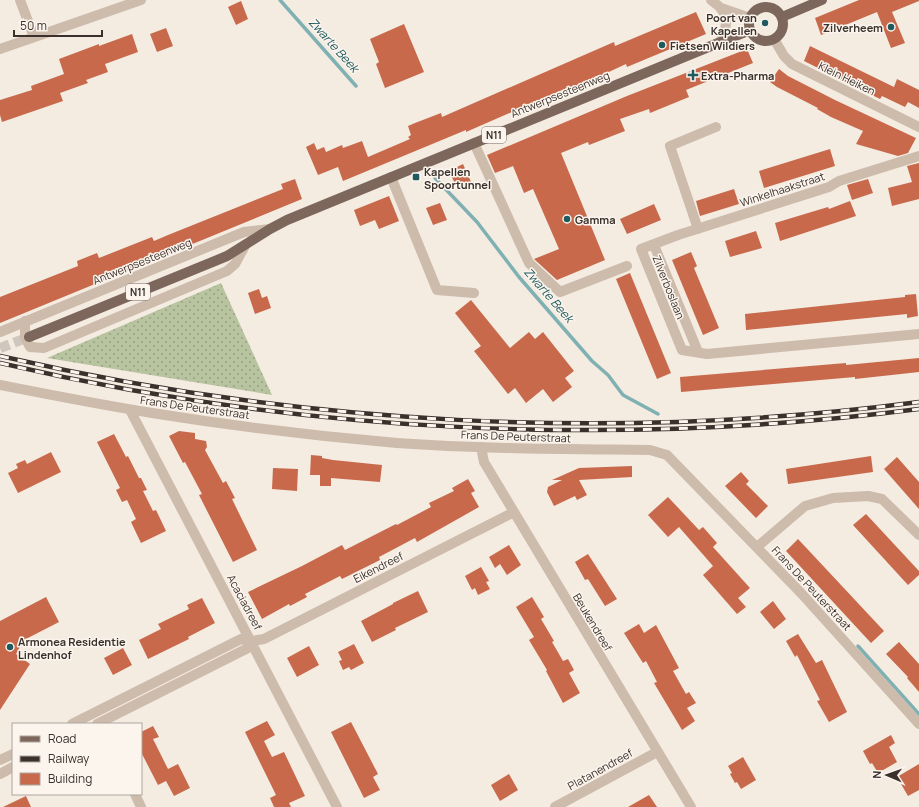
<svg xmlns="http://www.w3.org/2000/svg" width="919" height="807" font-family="Manrope,sans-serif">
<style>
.grass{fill:url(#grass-dots)}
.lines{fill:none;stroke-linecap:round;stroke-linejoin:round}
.stream{stroke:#7fb0b2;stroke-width:3.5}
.building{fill:#c8694b}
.major-tunnel{stroke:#cfc6bd;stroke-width:10;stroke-dasharray:10 5;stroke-linecap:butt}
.minor{stroke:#cdbbac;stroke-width:10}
.major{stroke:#7d675c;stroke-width:10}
.rail-casing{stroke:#3b302b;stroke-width:4.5}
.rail{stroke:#fbf5ee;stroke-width:3;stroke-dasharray:9;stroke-linecap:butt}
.poi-dot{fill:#1f5a5e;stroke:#fbf5ee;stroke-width:1.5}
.labels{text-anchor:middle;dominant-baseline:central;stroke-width:3;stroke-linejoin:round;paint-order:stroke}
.shield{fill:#fbf5ee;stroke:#756b66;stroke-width:1}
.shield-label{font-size:10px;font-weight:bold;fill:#3b302b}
.poi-label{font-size:11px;font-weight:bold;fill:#3b302b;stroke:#fbf5ee;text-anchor:start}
.street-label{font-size:11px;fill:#3b302b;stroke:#fbf5ee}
.water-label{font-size:12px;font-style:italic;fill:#1f5a5e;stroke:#fbf5ee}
</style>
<defs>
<pattern id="grass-dots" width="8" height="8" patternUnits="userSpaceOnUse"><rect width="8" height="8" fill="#b8c4a0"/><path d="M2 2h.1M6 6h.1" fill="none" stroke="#97a083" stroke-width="1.8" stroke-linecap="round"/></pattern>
</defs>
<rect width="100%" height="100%" fill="#f4ebe1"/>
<path class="grass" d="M 221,283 L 272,395 L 47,358 Z"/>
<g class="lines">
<path class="stream" d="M 280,0 L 356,86
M 435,178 L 477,222 L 519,277 L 592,361 L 608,375 L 623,395 L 658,414
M 858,646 L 919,714"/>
</g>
<path class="building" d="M 859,0 L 919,0 L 919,1 L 892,12 L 905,43 L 891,48 L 877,12 L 821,35 L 815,18 Z
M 241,1 L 248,19 L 236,25 L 228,7 Z
M 696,12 L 706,34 L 627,67 L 626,64 L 570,90 L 569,87 L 466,132 L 466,130 L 343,181 L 338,167 L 318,175 L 306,147 L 314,143 L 317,150 L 324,147 L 326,152 L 342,145 L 343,148 L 362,141 L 368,157 L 410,139 L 408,137 L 411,135 L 408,126 L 415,123 L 441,113 L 442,117 L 614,42 L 615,46 Z
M 404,24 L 424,72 L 385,88 L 376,64 L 379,62 L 370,39 Z
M 166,28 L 173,46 L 157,52 L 150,34 Z
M 132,34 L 138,52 L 105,64 L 108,72 L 86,80 L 88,83 L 60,93 L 63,101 L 2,122 L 0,115 L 0,100 L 32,90 L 31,86 L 64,74 L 59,59 L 99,44 L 99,46 Z
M 810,46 L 894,87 L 897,79 L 919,90 L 919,108 L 908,102 L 905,107 L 882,96 L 880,99 L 804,61 Z
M 747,49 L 753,63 L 686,90 L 689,97 L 650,113 L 649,109 L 620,119 L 625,131 L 589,145 L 588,142 L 561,153 L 605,260 L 557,280 L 534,259 L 559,249 L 533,189 L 524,193 L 513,166 L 495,173 L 487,155 L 627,96 Z
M 779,69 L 788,76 L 835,100 L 916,138 L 908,153 L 898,156 L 856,144 L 863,131 L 831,117 L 817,109 L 818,108 L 777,87 L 770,82 Z
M 830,149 L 835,166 L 764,188 L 759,171 Z
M 919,163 L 919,199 L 892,206 L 888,188 L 912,182 L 907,166 Z
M 463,164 L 471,182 L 457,188 L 449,171 Z
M 295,179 L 302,199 L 0,323 L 0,297 L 78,266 L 77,261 L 97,253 L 99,258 L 152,237 L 154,241 L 168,235 L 283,189 L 281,184 Z
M 868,179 L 873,193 L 852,200 L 847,185 Z
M 734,189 L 739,204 L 700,216 L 696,201 Z
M 389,196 L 399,221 L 379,229 L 375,220 L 360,226 L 354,210 Z
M 850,201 L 856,216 L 780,241 L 775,223 L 828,207 L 829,209 Z
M 440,203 L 447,220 L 433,225 L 426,208 Z
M 654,204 L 661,220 L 627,234 L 620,219 Z
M 756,231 L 762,248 L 730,257 L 725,241 Z
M 691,252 L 697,266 L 694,268 L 719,328 L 703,335 L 672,260 Z
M 630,273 L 671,373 L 657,379 L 616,279 Z
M 259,289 L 262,298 L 267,296 L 271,308 L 255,314 L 248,293 Z
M 916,294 L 918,316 L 907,318 L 907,314 L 746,330 L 745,314 L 905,297 L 905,295 Z
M 471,300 L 510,348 L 529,332 L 535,339 L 543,332 L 574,371 L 565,378 L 572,387 L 553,402 L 543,389 L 526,403 L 515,388 L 508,394 L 474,351 L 481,346 L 455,313 Z
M 919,358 L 919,372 L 855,379 L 855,377 L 681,392 L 680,377 L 846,363 L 846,365 Z
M 179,431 L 195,433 L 195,439 L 206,441 L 207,447 L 205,450 L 223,483 L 226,481 L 235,498 L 232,499 L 257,550 L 233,562 L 199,495 L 202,494 L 185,462 L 183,463 L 169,436 Z
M 114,434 L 126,457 L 128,456 L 139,478 L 141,478 L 147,490 L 143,491 L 153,511 L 156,510 L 166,531 L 141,543 L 131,522 L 136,519 L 127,500 L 122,502 L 116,490 L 120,488 L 97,442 Z
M 51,452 L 61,472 L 18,493 L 8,473 L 18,468 L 16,464 L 25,460 L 27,464 Z
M 311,455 L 322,456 L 322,458 L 333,460 L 382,465 L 380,482 L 331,478 L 331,486 L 320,486 L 320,475 L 310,475 Z
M 871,456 L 873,472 L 788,484 L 786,469 Z
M 897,457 L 919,482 L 919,509 L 884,469 Z
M 632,466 L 632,477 L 579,480 L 587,495 L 577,500 L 575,496 L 554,506 L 547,492 L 548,487 L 562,480 L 552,480 L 579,468 Z
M 273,468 L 298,469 L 297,491 L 272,489 Z
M 741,472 L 749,481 L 746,484 L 768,506 L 756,518 L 725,486 Z
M 468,479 L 475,491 L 471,493 L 479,507 L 417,542 L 415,538 L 379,557 L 380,560 L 342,579 L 340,576 L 305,594 L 307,597 L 290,606 L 289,604 L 262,619 L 248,592 L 302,566 L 342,545 L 345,550 L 396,524 L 397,525 L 431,507 L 429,503 L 454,491 L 452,488 Z
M 668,497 L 699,530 L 703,527 L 717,543 L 713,547 L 750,588 L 738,598 L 746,607 L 737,614 L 703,575 L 713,566 L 679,527 L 668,537 L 648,515 Z
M 866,514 L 919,571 L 919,575 L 908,585 L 853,525 Z
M 798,539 L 884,631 L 871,643 L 786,551 Z
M 509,545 L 521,565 L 507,575 L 500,564 L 495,568 L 489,557 Z
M 588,554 L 617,599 L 605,606 L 588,579 L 585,580 L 575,562 Z
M 481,567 L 489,581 L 486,582 L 490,589 L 478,595 L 475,588 L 472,590 L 465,576 Z
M 418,591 L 428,612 L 395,628 L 396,630 L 372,642 L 361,621 L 393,604 L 393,603 Z
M 46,597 L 59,622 L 24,640 L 16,654 L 30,664 L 0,710 L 0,621 Z
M 532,597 L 544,617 L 541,619 L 554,641 L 552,642 L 563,661 L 568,659 L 574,670 L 569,673 L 580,693 L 563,703 L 546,671 L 547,670 L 529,640 L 534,637 L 516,607 Z
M 202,598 L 215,623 L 188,637 L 189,639 L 148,659 L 139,640 L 161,629 L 158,624 L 189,609 L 187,605 Z
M 773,601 L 786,619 L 774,629 L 760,612 Z
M 639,624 L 644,633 L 656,625 L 679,668 L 673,671 L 686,694 L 689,692 L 696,703 L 687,708 L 695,721 L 682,730 L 654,683 L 657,682 L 646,661 L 643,663 L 624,633 Z
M 798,634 L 816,663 L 822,660 L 847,712 L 829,722 L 817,701 L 820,700 L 797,655 L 795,657 L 786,641 Z
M 899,642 L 919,664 L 919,692 L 907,678 L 908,677 L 886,654 Z
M 354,644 L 364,663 L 351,670 L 349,667 L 343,670 L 339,661 L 342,660 L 338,652 Z
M 309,646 L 319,665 L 297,677 L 287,658 Z
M 123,648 L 132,665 L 113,675 L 104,658 Z
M 267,721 L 275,735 L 264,741 L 272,757 L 284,752 L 305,796 L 289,803 L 291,807 L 274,807 L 270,798 L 276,795 L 245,732 Z
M 351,722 L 378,774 L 373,777 L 380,790 L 364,798 L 331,732 Z
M 153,726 L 159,737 L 153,739 L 168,769 L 178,764 L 190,788 L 174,796 L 166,781 L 158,785 L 141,752 L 141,732 Z
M 891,735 L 895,743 L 889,747 L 897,762 L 878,773 L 872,763 L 870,764 L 863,751 Z
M 743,757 L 756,780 L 741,789 L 737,782 L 735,783 L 730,774 L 732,773 L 728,766 Z
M 919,764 L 919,790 L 908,796 L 897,777 Z
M 509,774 L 518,790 L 500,801 L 491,785 Z
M 649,795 L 657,807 L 628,807 Z
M 26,796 L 31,807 L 3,807 Z"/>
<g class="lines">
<path class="major-tunnel" d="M 0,348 L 29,337"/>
<path class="minor" d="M 20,0 L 34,37
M 711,0 C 714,3 719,5 721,9 C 730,19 725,31 720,42
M 721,8 L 750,18
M 774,39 L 784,56 L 792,64 L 919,127
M 0,49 L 141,0
M 474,143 L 529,263 L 560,292 L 627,266
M 919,156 L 839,181 L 829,187 L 678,235 L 641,249 L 682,350 L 707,354 L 919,334
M 391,177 L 437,290 L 474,293
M 698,229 L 670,146 L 716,127
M 654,245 L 698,352
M 25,321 L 25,337 L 30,347 L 44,348 L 227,271 L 235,264 L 246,244
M 0,332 L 244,232 L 270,229
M 0,385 C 51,395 101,405 152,413 C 233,426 315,436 397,443 C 481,449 565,449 650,450 L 667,455 L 801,593 L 919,724
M 130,410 L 337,807
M 481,447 L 484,462 L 691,807
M 757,547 L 805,506 L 833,498 L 868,496 L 882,499 L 919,535
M 72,724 L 241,639 L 252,641 L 264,639 L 514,512
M 97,724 L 248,648 L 252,641
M 0,760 L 13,754
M 0,774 L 13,767
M 135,794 L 141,807
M 555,807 L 657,752"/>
<path class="major" d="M749 24a17 17 0 1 1 34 0a17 17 0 1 1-34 0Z
M 782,17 L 822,0
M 29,337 L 227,256 L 270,229 L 287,220 L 750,30"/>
<g class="rail-casing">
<path id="rail" d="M 0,356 C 300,425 614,442 919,402
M 0,363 C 298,433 616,448 919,409"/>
</g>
<use href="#rail" class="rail"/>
</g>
<g class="poi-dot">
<circle cx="765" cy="23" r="4"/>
<circle cx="891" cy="27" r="4"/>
<circle cx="662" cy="45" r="4"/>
<path d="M691 69h4v4h4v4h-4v4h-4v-4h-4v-4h4z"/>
<rect x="412" y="173" width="8" height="8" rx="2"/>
<circle cx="567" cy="219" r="4"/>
<circle cx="10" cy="647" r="4"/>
</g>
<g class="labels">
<g class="shield">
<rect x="482" y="127" width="24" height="16" rx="3"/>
<rect x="126" y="284" width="24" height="16" rx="3"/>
</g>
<g class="shield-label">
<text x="494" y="135">N11</text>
<text x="138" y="292">N11</text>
</g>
<g class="poi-label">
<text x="757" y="17" text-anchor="end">Poort van<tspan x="757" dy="13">Kapellen</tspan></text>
<text x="883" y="27" text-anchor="end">Zilverheem</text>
<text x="670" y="45">Fietsen Wildiers</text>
<text x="701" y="75">Extra-Pharma</text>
<text x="424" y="171">Kapellen<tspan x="424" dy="13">Spoortunnel</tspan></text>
<text x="575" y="219">Gamma</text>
<text x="18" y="641">Armonea Residentie<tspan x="18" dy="13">Lindenhof</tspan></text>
</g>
<g class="street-label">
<text transform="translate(847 78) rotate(26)">Klein Heiken</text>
<text transform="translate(560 94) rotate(-22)">Antwerpsesteenweg</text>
<text transform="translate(782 189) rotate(-18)">Winkelhaakstraat</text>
<text transform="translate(142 261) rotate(-22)">Antwerpsesteenweg</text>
<text transform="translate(669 287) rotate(68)">Zilverboslaan</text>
<text transform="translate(195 407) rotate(8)">Frans De Peuterstraat</text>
<text transform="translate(516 436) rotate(2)">Frans De Peuterstraat</text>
<text transform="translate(378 567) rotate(-27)">Eikendreef</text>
<text transform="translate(812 588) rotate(47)">Frans De Peuterstraat</text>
<text transform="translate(245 602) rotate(62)">Acaciadreef</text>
<text transform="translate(593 622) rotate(59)">Beukendreef</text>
<text transform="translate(600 769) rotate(-29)">Platanendreef</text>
</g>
<g class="water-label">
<text transform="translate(334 45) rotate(48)">Zwarte Beek</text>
<text transform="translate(549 295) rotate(49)">Zwarte Beek</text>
</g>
</g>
<rect x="12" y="723" width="130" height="72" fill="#fbf5ee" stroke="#aea6a0"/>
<rect x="20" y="736" width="20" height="6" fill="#7d675c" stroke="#aea6a0"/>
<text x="48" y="743" font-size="12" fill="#3b302b">Road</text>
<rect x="20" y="756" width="20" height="6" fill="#3b302b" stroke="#aea6a0"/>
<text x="48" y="763" font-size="12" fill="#3b302b">Railway</text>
<rect x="20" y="773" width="20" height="12" fill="#c8694b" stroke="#aea6a0"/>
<text x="48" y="783" font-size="12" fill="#3b302b">Building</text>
<g transform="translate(887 775) rotate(272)" stroke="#fbf5ee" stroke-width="3" paint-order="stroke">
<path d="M0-3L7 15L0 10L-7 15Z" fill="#3b302b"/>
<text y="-6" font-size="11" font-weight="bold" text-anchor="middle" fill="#3b302b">N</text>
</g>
<path d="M14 30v6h88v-6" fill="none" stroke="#3b302b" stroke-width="2"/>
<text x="20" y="30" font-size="12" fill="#3b302b" stroke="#fbf5ee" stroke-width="3" paint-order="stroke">50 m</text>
</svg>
